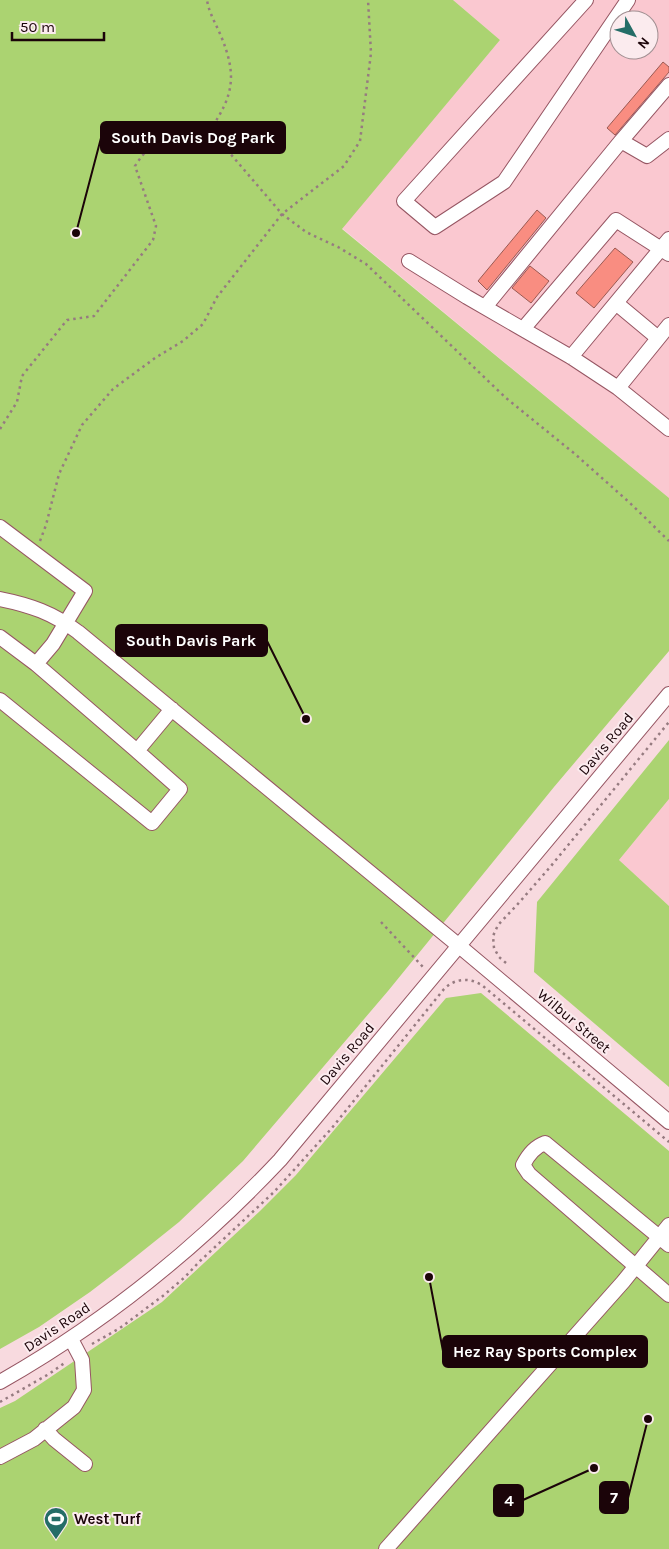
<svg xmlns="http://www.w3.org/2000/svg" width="669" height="1549" font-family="Karla,sans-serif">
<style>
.built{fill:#fac8d0;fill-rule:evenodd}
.green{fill:#abd371}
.building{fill:#f98d81;stroke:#9a5a53}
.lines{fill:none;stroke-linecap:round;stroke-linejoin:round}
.minor-casing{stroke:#965663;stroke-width:16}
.path{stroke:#967b80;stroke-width:2.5;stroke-dasharray:2.5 4;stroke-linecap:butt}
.minor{stroke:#fff;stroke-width:14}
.labels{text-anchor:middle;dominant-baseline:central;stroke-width:4;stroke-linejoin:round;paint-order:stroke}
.street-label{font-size:15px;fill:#1b0409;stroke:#fbebee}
.poi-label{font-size:15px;font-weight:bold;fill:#1b0409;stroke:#fbebee;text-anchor:start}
.leader{fill:none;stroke:#1b0409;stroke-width:2}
.callout-dot{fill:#1b0409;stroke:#fbebee;stroke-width:2}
.callout{fill:#1b0409;stroke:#1b0409;stroke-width:2}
.callout-label{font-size:16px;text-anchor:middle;font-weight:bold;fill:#fff}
</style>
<rect width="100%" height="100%" fill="#f8dadf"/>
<path class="built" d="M 453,0 L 669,0 L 669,498 L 342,228 L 500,40 ZM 619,20 L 649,20 L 649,50 L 619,50 Z
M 669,799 L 669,906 L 619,860 Z"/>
<path class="green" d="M 0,0 L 453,0 L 500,40 L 342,229 L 669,498 L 669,651 L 554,787 L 388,991 L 243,1161 L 179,1222 L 124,1266 L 90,1292 L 39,1327 L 0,1349 Z
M 669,740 L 669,799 L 619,860 L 669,906 L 669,1087 L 534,972 L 537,902 Z
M 481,993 L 669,1151 L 669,1549 L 0,1549 L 0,1408 L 15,1401 L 162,1302 L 260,1211 L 296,1175 L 446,998 Z"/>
<path class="building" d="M 663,62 L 669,67 L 669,72 L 615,135 L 607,128 Z
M 537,210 L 546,218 L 487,290 L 478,281 Z
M 615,248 L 633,262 L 594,308 L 576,293 Z
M 530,266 L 549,281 L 531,303 L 512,288 Z"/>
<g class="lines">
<g class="minor-casing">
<path id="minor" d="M 586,0 L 404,201 L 435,227 L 504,182 L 628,0
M 621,141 L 647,156 L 669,139
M 409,261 L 467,297 L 571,357 L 618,388 L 669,429
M 616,303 L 658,338
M 485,307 L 621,141 L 669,85
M 523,329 L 616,220 L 669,254
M 571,357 L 669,239
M 618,388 L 669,325
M 0,527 L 85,591 L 53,644 L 36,664 L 0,637
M 0,599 C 30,605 53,613 78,632 L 458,945 L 669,1122
M 36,664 L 137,751 L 172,709
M 0,700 L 152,823 L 180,789 L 137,751
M 669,1245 L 545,1143 C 534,1147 528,1155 523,1165 L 529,1174 L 669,1295
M 0,1382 C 104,1323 198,1247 280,1160 L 669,694
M 45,1429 L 54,1439 L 85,1464
M 0,1457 L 34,1439 L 74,1407 L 84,1390 L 82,1360 L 71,1339
M 386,1549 L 623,1282 L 669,1225"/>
</g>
<path class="path" d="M 210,130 L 282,214 L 306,232 L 338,247 L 366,264 L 506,398 L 575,454 L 630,503 L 669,541
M 0,429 L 17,402 L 22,376 L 67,320 L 94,316 L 153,240 L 156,226 L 135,166 C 138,162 141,156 145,153 C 164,140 189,134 210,130 C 234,95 237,75 221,36 C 216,24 209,13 207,0
M 40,541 L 46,525 L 59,474 L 82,425 L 113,389 L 155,358 L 183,341 L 203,324 L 217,297 L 282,214 L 344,166 L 360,141 L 371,53 L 368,0
M 381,922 L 423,967
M 506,963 L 499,957 L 494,948 L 493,936 L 498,925 L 517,905 L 551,866 L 669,722
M 92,1344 L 120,1328 L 164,1295 L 185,1277 L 200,1261 L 274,1192 L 331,1129 L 444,989 C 455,978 470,977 483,986 L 669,1142
M 0,1402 L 49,1374 L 66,1362"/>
<use href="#minor" class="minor"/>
</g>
<defs>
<g id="stadium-pin" transform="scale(1.25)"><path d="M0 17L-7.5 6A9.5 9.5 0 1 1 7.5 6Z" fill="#246d67" stroke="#fbebee"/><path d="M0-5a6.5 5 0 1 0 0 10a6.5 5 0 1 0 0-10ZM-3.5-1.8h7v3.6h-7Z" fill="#fff"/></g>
</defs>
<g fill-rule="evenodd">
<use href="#stadium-pin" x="56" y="1519"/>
</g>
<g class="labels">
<g class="street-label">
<text transform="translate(606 744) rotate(-50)">Davis Road</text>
<text transform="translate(574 1021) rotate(40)">Wilbur Street</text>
<text transform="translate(347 1054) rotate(-50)">Davis Road</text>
<text transform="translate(57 1327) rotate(-34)">Davis Road</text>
</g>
<g class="poi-label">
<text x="74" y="1519">West Turf</text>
</g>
</g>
<path class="leader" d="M76 233L101 138M306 719L267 641M429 1277L443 1351M648 1419L628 1498M594 1468L523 1500"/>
<g class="callout-dot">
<circle cx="76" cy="233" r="5"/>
<circle cx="306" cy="719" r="5"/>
<circle cx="429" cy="1277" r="5"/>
<circle cx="648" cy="1419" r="5"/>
<circle cx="594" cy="1468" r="5"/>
</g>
<g class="callout">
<rect x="101" y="122" width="184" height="31" rx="5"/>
<rect x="116" y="625" width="151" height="31" rx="5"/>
<rect x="443" y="1336" width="204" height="31" rx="5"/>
<rect x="600" y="1482" width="28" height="31" rx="5"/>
<rect x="494" y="1485" width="29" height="31" rx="5"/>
</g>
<g class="callout-label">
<text x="193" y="143">South Davis Dog Park</text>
<text x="191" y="646">South Davis Park</text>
<text x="545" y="1357">Hez Ray Sports Complex</text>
<text x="614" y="1503">7</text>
<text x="509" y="1506">4</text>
</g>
<g transform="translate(634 35) rotate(130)"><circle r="24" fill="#fbebee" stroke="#a18f92"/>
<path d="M0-4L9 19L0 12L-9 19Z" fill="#246d67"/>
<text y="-8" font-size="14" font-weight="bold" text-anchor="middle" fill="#1b0409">N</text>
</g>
<path d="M12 32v8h92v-8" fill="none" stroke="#1b0409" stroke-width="2.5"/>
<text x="20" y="32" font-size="15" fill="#1b0409" stroke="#fbebee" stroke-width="4" paint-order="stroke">50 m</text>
</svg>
